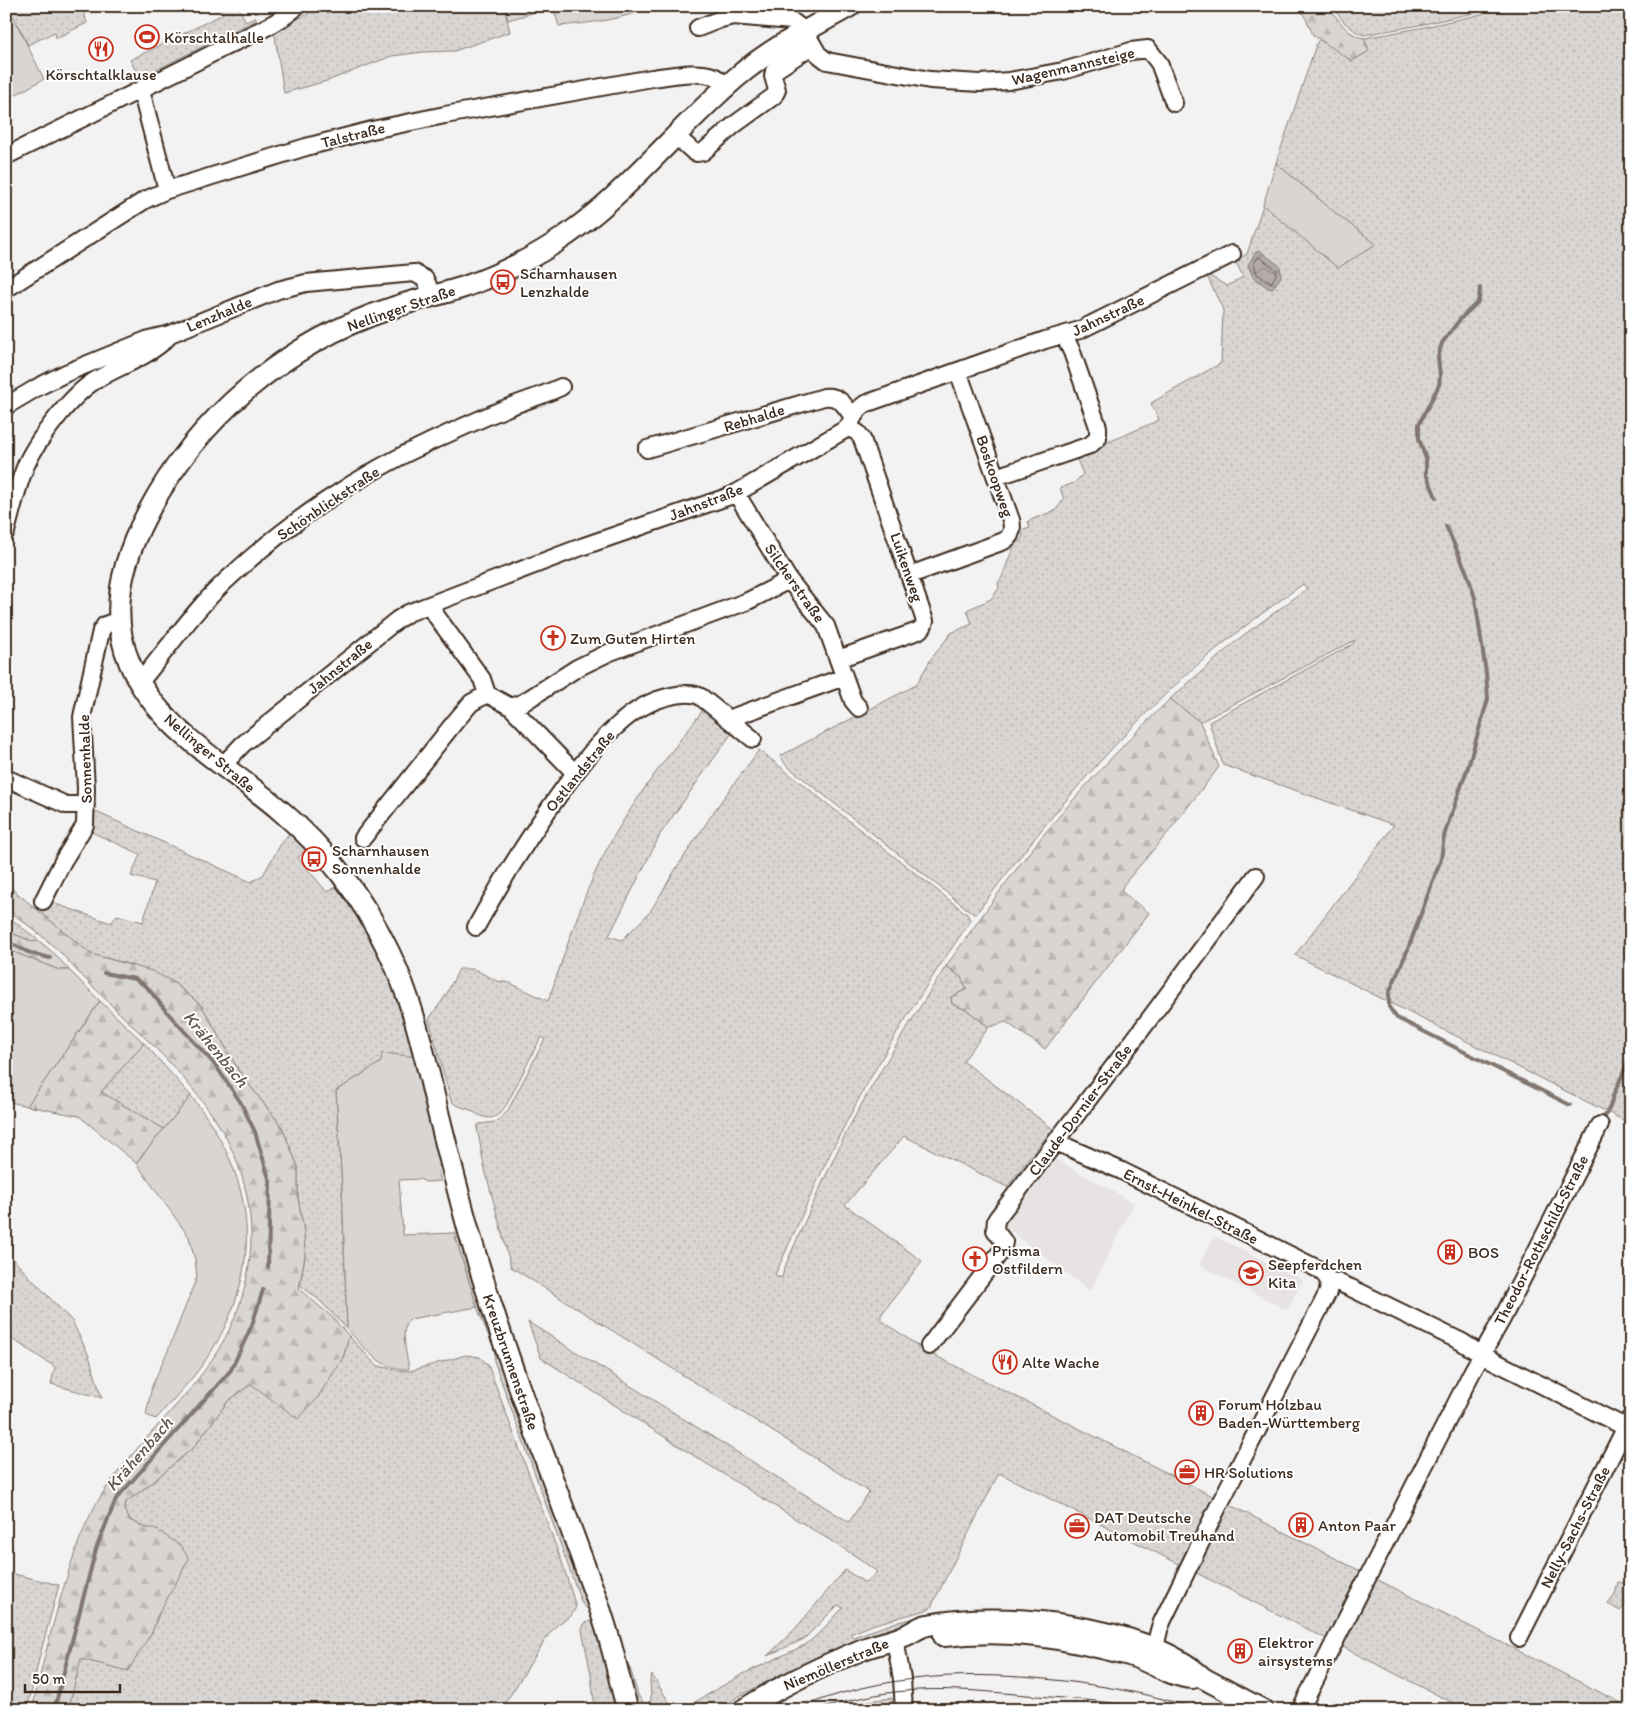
<svg xmlns="http://www.w3.org/2000/svg" width="1637" height="1716" font-family="Itim,sans-serif">
<style>
.built{fill:#e6e3e2}
.grass{fill:url(#grass-dots);stroke:#8a8078}
.forest{fill:url(#forest-firs);stroke:#8a8078}
.garden{fill:#d8d5d2;stroke:#8a8078}
.water{fill:url(#water-waves);stroke:#827770}
.lines{fill:none;stroke-linecap:round;stroke-linejoin:round}
.shore{stroke:#6b5e55;stroke-width:1}
.stream{stroke:#827770;stroke-width:4}
.minor-casing{stroke:#3b2a1e;stroke-width:20}
.major-casing{stroke:#3b2a1e;stroke-width:24}
.minor{stroke:#fff;stroke-width:16}
.major{stroke:#fff;stroke-width:20}
.tram{stroke:#3b2a1e;stroke-width:1}
.labels{text-anchor:middle;dominant-baseline:central;stroke-width:4;stroke-linejoin:round;paint-order:stroke}
.poi-label{font-size:16px;fill:#3b2a1e;stroke:#fff;text-anchor:start}
.street-label{font-size:16px;fill:#3b2a1e;stroke:#fff}
.water-label{font-size:18px;font-style:italic;fill:#65574e;stroke:#fff}
</style>
<defs>
<pattern id="grass-dots" width="8" height="8" patternUnits="userSpaceOnUse" patternTransform="scale(1.25)"><rect width="8" height="8" fill="#d8d5d2"/><path d="M2 2h.1M6 6h.1" fill="none" stroke="#bab7b4" stroke-width="1.8" stroke-linecap="round"/></pattern>
<pattern id="forest-firs" width="22" height="20" patternUnits="userSpaceOnUse" patternTransform="scale(1.25)"><rect width="22" height="20" fill="#d8d5d2"/><path d="M5 1l3.5 6h-7zM16 11l3.5 6h-7z" fill="#bab7b4"/></pattern>
<pattern id="water-waves" width="16" height="10" patternUnits="userSpaceOnUse" patternTransform="scale(1.25)"><rect width="16" height="10" fill="#b2aba7"/><path d="M0 5q4-4 8 0t8 0" fill="none" stroke="#928b87"/></pattern>
</defs>
<rect width="100%" height="100%" fill="#f3f2f2"/>
<filter id="ink" filterUnits="userSpaceOnUse"><feTurbulence type="fractalNoise" baseFrequency=".02" numOctaves="2"/><feDisplacementMap in="SourceGraphic" scale="10" xChannelSelector="R" yChannelSelector="G"/><feConvolveMatrix kernelMatrix="1 2 1 2 8 2 1 2 1" color-interpolation-filters="sRGB"/></filter>
<g filter="url(#ink)">
<path class="built" d="M 1052,1157 L 1134,1203 L 1090,1291 L 1000,1223 Z
M 1214,1236 L 1303,1280 L 1287,1310 L 1199,1265 Z"/>
<path class="grass" d="M 8,6 L 82,6 L 87,23 L 56,38 L 55,32 L 28,45 Z
M 219,6 L 238,6 L 246,22 L 256,17 L 256,20 L 142,77 L 139,77 L 130,60 L 223,14 Z
M 314,6 L 317,8 L 318,6 L 504,6 L 510,32 L 454,51 L 423,52 L 392,56 L 327,81 L 284,93 L 274,30 L 292,19 L 294,21 L 308,14 Z
M 1332,6 L 1489,6 L 1478,12 L 1415,26 L 1363,35 L 1355,31 L 1344,22 Z
M 1492,6 L 1631,6 L 1631,1124 L 1295,955 L 1394,825 L 1223,765 L 1209,722 L 1353,644 L 1355,640 L 1200,722 L 1170,699 L 1241,637 L 1307,589 L 1303,584 C 1262,613 1221,643 1184,677 C 1106,748 1038,831 975,915 L 786,765 L 780,756 L 916,685 L 931,659 L 951,633 L 972,624 L 967,610 L 991,599 L 999,588 L 998,583 L 1002,577 L 1013,548 L 1012,543 L 1020,541 L 1023,536 L 1021,531 L 1030,528 L 1028,521 L 1056,510 L 1064,499 L 1060,488 L 1074,483 L 1083,474 L 1075,455 L 1118,438 L 1159,420 L 1151,403 L 1221,363 L 1223,310 L 1206,274 L 1227,286 L 1243,277 L 1235,260 L 1247,254 L 1263,205 L 1298,234 L 1375,244 L 1338,215 L 1276,163 L 1317,42 L 1320,39 L 1352,61 L 1369,51 L 1364,38 L 1420,28 L 1482,14 Z
M 706,706 L 734,730 L 661,833 L 609,936 L 622,940 L 650,912 L 677,867 L 717,807 L 759,750 L 967,914 L 970,919 L 967,926 C 917,997 871,1072 832,1150 C 812,1191 794,1234 775,1275 L 782,1278 L 784,1269 C 804,1223 824,1178 846,1133 C 876,1076 911,1021 946,966 L 961,977 L 967,989 L 951,997 L 952,1004 L 967,1010 L 989,1027 L 963,1061 L 1053,1129 L 1036,1149 L 1007,1187 L 904,1136 L 845,1205 L 922,1261 L 881,1315 L 881,1320 L 924,1350 L 1631,1708 L 1631,1710 L 1467,1710 L 999,1473 L 930,1609 L 875,1624 L 850,1634 L 853,1637 L 897,1622 L 926,1616 L 918,1622 L 868,1636 L 800,1667 L 781,1674 L 736,1698 L 718,1710 L 640,1710 C 630,1696 629,1682 627,1666 L 630,1668 L 638,1695 L 645,1705 L 651,1700 L 650,1680 L 652,1675 L 669,1702 L 680,1707 L 690,1705 L 741,1675 L 805,1645 L 816,1636 L 843,1608 L 838,1605 L 804,1639 L 767,1656 L 795,1629 L 845,1570 L 866,1583 L 877,1572 L 857,1557 L 699,1459 L 541,1358 L 528,1322 L 849,1522 L 869,1492 L 511,1267 L 484,1166 L 477,1127 L 479,1124 L 496,1122 L 507,1112 L 545,1039 L 541,1037 L 507,1104 C 495,1122 488,1121 470,1110 C 463,1107 456,1106 451,1101 L 429,1019 L 446,995 L 459,969 L 474,969 L 497,981 L 510,983 L 548,1001 C 563,959 576,916 594,875 C 622,813 665,760 706,706 Z
M 94,811 L 251,882 L 263,875 L 282,842 L 292,830 L 300,838 L 298,841 L 306,849 L 298,858 L 327,892 L 336,887 L 329,877 L 333,874 L 384,956 L 418,1057 L 381,1062 L 336,1091 L 342,1187 L 347,1329 L 318,1299 L 300,1285 L 305,1256 L 304,1232 L 298,1198 L 298,1167 L 282,1127 L 240,1073 L 202,1006 L 173,982 L 128,964 L 91,954 L 40,913 L 47,901 L 111,923 L 117,915 L 143,922 L 155,882 L 131,876 L 140,854 L 87,830 Z
M 6,915 L 38,940 L 34,942 L 6,931 Z
M 144,1043 L 191,1096 L 164,1129 L 101,1092 Z
M 454,1233 L 460,1233 L 493,1339 L 491,1342 L 477,1307 Z
M 6,1252 L 72,1321 L 89,1356 L 102,1398 L 51,1384 L 55,1367 L 6,1335 Z
M 349,1336 L 376,1365 L 395,1370 L 410,1371 L 466,1355 L 480,1357 L 488,1365 L 563,1565 L 576,1607 L 571,1616 L 558,1624 L 549,1634 L 501,1710 L 395,1710 L 381,1700 L 375,1710 L 68,1710 L 81,1658 L 152,1632 L 159,1613 L 146,1528 L 130,1520 L 124,1510 L 126,1502 L 150,1484 L 194,1447 L 228,1401 L 251,1384 L 343,1358 Z
M 495,1353 L 498,1353 L 589,1606 L 586,1608 L 582,1604 L 494,1361 Z
M 6,1572 L 59,1585 L 40,1655 L 27,1710 L 6,1710 Z
M 1618,1582 L 1631,1584 L 1631,1601 L 1628,1602 L 1620,1611 L 1608,1604 L 1615,1595 Z
M 589,1621 L 595,1622 L 620,1710 L 595,1710 L 591,1674 L 582,1630 L 584,1624 Z
M 892,1698 L 893,1710 L 834,1710 L 868,1701 Z"/>
<path class="forest" d="M 1299,6 L 1328,6 C 1337,18 1348,36 1364,38 L 1369,51 L 1352,61 L 1313,35 L 1308,23 Z
M 1170,699 L 1200,722 L 1219,767 L 1166,835 L 1124,884 L 1121,891 L 1149,913 L 1045,1049 L 1006,1022 L 989,1027 L 967,1010 L 952,1004 L 951,997 L 967,989 L 961,977 L 946,966 C 972,930 997,894 1024,859 C 1069,802 1118,749 1170,699 Z
M 6,884 L 91,954 L 152,971 L 173,982 L 202,1006 L 240,1073 L 282,1127 L 298,1167 L 298,1198 L 304,1232 L 305,1256 L 299,1289 L 331,1316 L 349,1336 L 343,1358 L 316,1400 L 298,1419 L 251,1384 L 228,1401 L 194,1447 L 150,1484 L 126,1502 L 124,1510 L 130,1520 L 146,1528 L 154,1528 L 181,1546 L 189,1559 L 159,1613 L 152,1632 L 128,1671 L 81,1659 L 68,1710 L 32,1710 C 40,1674 49,1638 59,1603 C 69,1569 79,1535 96,1504 C 132,1443 192,1400 225,1338 C 263,1267 259,1186 215,1119 C 187,1077 151,1043 115,1009 C 103,996 90,984 78,972 C 71,964 65,957 58,950 C 42,935 23,922 6,908 Z
M 6,931 L 34,942 L 38,940 L 56,955 L 69,970 L 59,970 L 6,949 Z
M 100,1001 L 144,1043 L 101,1092 L 164,1129 L 136,1163 L 79,1116 L 27,1106 Z"/>
<path class="garden" d="M 6,6 L 8,6 L 44,79 L 6,100 Z
M 504,6 L 652,6 C 624,20 589,23 559,26 L 553,7 L 508,20 Z
M 1276,163 L 1338,215 L 1376,244 L 1338,268 L 1263,205 Z
M 6,949 L 59,970 L 69,970 L 100,1001 L 27,1106 L 6,1101 Z
M 382,1053 L 418,1057 L 445,1165 L 437,1167 L 441,1181 L 426,1182 L 419,1179 L 399,1180 L 403,1235 L 454,1233 L 477,1307 L 410,1319 C 399,1326 407,1356 409,1369 C 380,1370 365,1349 347,1329 L 342,1187 L 336,1091 L 381,1062 Z
M 191,1096 C 255,1176 266,1263 211,1352 C 196,1376 175,1397 156,1419 L 146,1415 L 152,1386 L 169,1348 L 197,1277 L 195,1260 L 189,1237 L 136,1163 Z"/>
<path class="water" d="M 1260,251 L 1280,266 L 1281,277 L 1272,289 L 1268,288 L 1253,277 L 1248,265 L 1256,252 Z"/>
<g class="lines">
<path class="shore" d="M 1259,257 L 1276,269 L 1276,275 L 1271,283 L 1257,274 L 1254,264 Z"/>
<path class="stream" d="M 1436,497 L 1426,474 L 1426,459 L 1419,439 L 1419,424 L 1439,385 L 1440,376 L 1438,357 L 1442,343 L 1461,318 L 1477,303 L 1479,299 L 1480,288
M 1446,526 L 1467,573 L 1475,598 L 1486,673 L 1488,699 L 1468,767 L 1458,795 C 1455,808 1449,818 1446,830 C 1442,840 1443,849 1441,859 L 1408,949 L 1389,993 L 1389,1007 L 1393,1013 L 1397,1018 L 1570,1105
M 6,941 L 30,953 L 50,958
M 104,973 L 135,979 L 147,987 L 166,1011 L 216,1066 L 241,1103 L 255,1132 L 270,1182 L 268,1267
M 1602,1121 L 1610,1107 L 1613,1096 L 1631,1055
M 54,1710 L 96,1549 L 116,1499 L 231,1370 L 252,1325 L 263,1290"/>
<g class="minor-casing">
<path id="minor" d="M 698,28 L 721,19 L 733,16 L 792,21 L 805,31 L 818,54 L 827,61 L 930,80 L 980,83 L 1009,81 L 1063,71 L 1131,51 L 1148,49 L 1159,63 L 1174,103
M 141,90 L 167,190
M 676,136 L 694,152 L 697,153 L 703,152 L 734,125 L 774,96 L 777,90 L 773,76 L 774,71 L 813,45
M 6,156 C 78,120 150,86 221,49 C 244,37 280,24 297,6
M 6,289 L 145,200 L 167,190 L 306,147 L 372,130 L 445,115 L 652,78 C 671,76 695,70 713,76 C 719,78 722,83 725,87
M 6,406 L 38,387 L 66,373 L 149,339 L 170,334 L 278,290 L 306,283 L 414,273 L 425,279 L 433,296
M 647,449 L 824,397 C 840,395 845,406 853,417
M 996,477 L 1090,445 L 1098,438 L 1098,427 L 1072,352 L 1064,335
M 736,493 L 789,580 L 826,626 L 853,701 L 859,708
M 6,532 C 12,509 17,487 26,465 C 37,440 72,394 96,380 C 119,366 149,357 168,337
M 910,575 L 1004,541 C 1012,536 1013,529 1011,520 L 958,371
M 429,606 L 482,679 L 487,694 L 511,707 L 575,773
M 838,659 L 918,631 L 923,627 L 925,621 L 862,439 L 858,433 L 848,427
M 140,682 C 170,646 196,607 231,576 C 289,522 360,474 432,441 C 456,430 480,419 504,409 C 523,401 542,396 561,387
M 511,707 L 524,702 L 577,668 L 608,653 L 748,601 L 789,580
M 728,719 L 844,677
M 223,765 L 243,744 L 397,620 L 408,613 L 584,546 L 733,495 L 846,429 C 854,420 853,412 865,404 L 1045,340 L 1080,330 L 1232,254
M 6,778 L 66,805 L 86,805
M 363,838 L 454,723 L 471,703 L 487,694
M 43,901 L 63,861 L 85,825 L 86,788 L 82,717 L 101,631 L 105,625 L 119,620
M 476,927 C 503,878 533,830 566,785 C 582,764 598,742 618,725 C 633,711 652,700 671,696 C 680,694 693,692 701,697 L 753,739
M 1056,1142 L 1122,1171 L 1318,1269 L 1325,1275 L 1329,1281
M 1329,1281 L 1337,1282 L 1351,1288 L 1462,1342 L 1482,1355 L 1631,1430
M 929,1346 L 1002,1250 L 1004,1242 L 995,1230 L 996,1220 L 998,1217 L 1133,1041 L 1256,876
M 1519,1638 L 1631,1417
M 895,1639 L 902,1679 L 904,1710
M 1152,1660 C 1157,1647 1156,1635 1162,1622 L 1216,1511 L 1328,1292 L 1329,1281
M 1300,1710 L 1472,1372 L 1503,1317 L 1600,1125"/>
</g>
<g class="major-casing">
<path id="major" d="M 944,1636 C 1010,1628 1065,1638 1129,1655 C 1150,1661 1171,1677 1193,1678
M 628,1710 C 621,1689 617,1666 611,1645 C 605,1623 598,1602 590,1581 C 548,1465 503,1351 469,1232 C 458,1192 448,1152 438,1112 C 425,1058 414,1003 389,952 C 363,898 327,850 281,811 C 229,766 158,730 130,664 C 108,613 122,561 147,514 C 197,418 286,343 389,309 C 414,300 439,295 464,287 C 496,276 527,261 555,243 C 624,198 674,131 737,77 C 771,48 811,28 850,6
M 743,1710 C 780,1686 820,1667 861,1650 C 875,1644 891,1642 904,1636 C 913,1633 919,1626 928,1625 C 1001,1610 1147,1625 1203,1678 L 1263,1710"/>
</g>
<use href="#minor" class="minor"/>
<use href="#major" class="major"/>
<path class="tram" d="M 794,1710 C 885,1672 975,1670 1072,1682 C 1115,1688 1157,1695 1198,1710
M 817,1710 C 843,1702 869,1695 895,1692 C 942,1686 990,1692 1037,1696 C 1076,1699 1116,1702 1155,1710"/>
</g>
</g>
<defs>
<g id="stadium-ring" transform="scale(1.25)"><circle r="9.5" fill="#fff" stroke="#c8321e" stroke-width="1.5"/><path d="M0-5a6.5 5 0 1 0 0 10a6.5 5 0 1 0 0-10ZM-3.5-1.8h7v3.6h-7Z" fill="#c8321e"/></g>
<g id="restaurant-ring" transform="scale(1.25)"><circle r="9.5" fill="#fff" stroke="#c8321e" stroke-width="1.5"/><path d="M-5-6h1v4h1v-4h1v4h1v-4h1v5L-1.5 .5V6h-2V.5L-5-1ZM5-6V6H3V1.5H1.5Q1.5-4 5-6Z" fill="#c8321e"/></g>
<g id="bus-ring" transform="scale(1.25)"><circle r="9.5" fill="#fff" stroke="#c8321e" stroke-width="1.5"/><path d="M-5-6H5V4H4V6H2V4H-2V6H-4V4H-5ZM-3.5-4V0h7V-4ZM-3.5 1.2v1.5H-2V1.2ZM2 1.2v1.5H3.5V1.2Z" fill="#c8321e"/></g>
<g id="church-ring" transform="scale(1.25)"><circle r="9.5" fill="#fff" stroke="#c8321e" stroke-width="1.5"/><path d="M-1.2-6h2.4v3.5h3.3v2.4h-3.3V6h-2.4V-.1h-3.3v-2.4h3.3Z" fill="#c8321e"/></g>
<g id="building-ring" transform="scale(1.25)"><circle r="9.5" fill="#fff" stroke="#c8321e" stroke-width="1.5"/><path d="M-4-6H4V6H1V3H-1V6H-4ZM-2.5-4.3h1.7v1.8h-1.7ZM.8-4.3h1.7v1.8H.8ZM-2.5-1h1.7V.8h-1.7ZM.8-1h1.7V.8H.8Z" fill="#c8321e"/></g>
<g id="school-ring" transform="scale(1.25)"><circle r="9.5" fill="#fff" stroke="#c8321e" stroke-width="1.5"/><path d="M0-5L7-2L0 1L-7-2ZM-4 1L0 2.5L4 1V4Q0 6-4 4Z" fill="#c8321e"/></g>
<g id="office-ring" transform="scale(1.25)"><circle r="9.5" fill="#fff" stroke="#c8321e" stroke-width="1.5"/><path d="M-6-3h4V-5.5h4V-3h4V5H-6ZM-1-4.5V-3h2v-1.5ZM-6 0V1H6V0Z" fill="#c8321e"/></g>
</defs>
<g fill-rule="evenodd">
<use href="#stadium-ring" x="147" y="37"/>
<use href="#restaurant-ring" x="101" y="49"/>
<use href="#bus-ring" x="503" y="282"/>
<use href="#church-ring" x="553" y="638"/>
<use href="#bus-ring" x="314" y="859"/>
<use href="#building-ring" x="1450" y="1252"/>
<use href="#church-ring" x="975" y="1259"/>
<use href="#school-ring" x="1251" y="1273"/>
<use href="#restaurant-ring" x="1005" y="1362"/>
<use href="#building-ring" x="1201" y="1413"/>
<use href="#office-ring" x="1187" y="1472"/>
<use href="#building-ring" x="1301" y="1525"/>
<use href="#office-ring" x="1077" y="1526"/>
<use href="#building-ring" x="1240" y="1651"/>
</g>
<g class="labels">
<g class="poi-label">
<text x="164" y="37">Körschtalhalle</text>
<text x="101" y="74" text-anchor="middle">Körschtalklause</text>
<text x="520" y="273">Scharnhausen<tspan x="520" dy="18">Lenzhalde</tspan></text>
<text x="570" y="638">Zum Guten Hirten</text>
<text x="332" y="850">Scharnhausen<tspan x="332" dy="18">Sonnenhalde</tspan></text>
<text x="992" y="1250">Prisma<tspan x="992" dy="18">Ostfildern</tspan></text>
<text x="1468" y="1252">BOS</text>
<text x="1268" y="1264">Seepferdchen<tspan x="1268" dy="18">Kita</tspan></text>
<text x="1022" y="1362">Alte Wache</text>
<text x="1218" y="1404">Forum Holzbau<tspan x="1218" dy="18">Baden-Württemberg</tspan></text>
<text x="1204" y="1472">HR Solutions</text>
<text x="1094" y="1517">DAT Deutsche<tspan x="1094" dy="18">Automobil Treuhand</tspan></text>
<text x="1318" y="1525">Anton Paar</text>
<text x="1258" y="1642">Elektror<tspan x="1258" dy="18">airsystems</tspan></text>
</g>
<g class="street-label">
<text transform="translate(1073 66) rotate(-13)">Wagenmannsteige</text>
<text transform="translate(353 135) rotate(-14)">Talstraße</text>
<text transform="translate(401 308) rotate(-19)">Nellinger Straße</text>
<text transform="translate(219 314) rotate(-23)">Lenzhalde</text>
<text transform="translate(1108 315) rotate(-25)">Jahnstraße</text>
<text transform="translate(754 418) rotate(-17)">Rebhalde</text>
<text transform="translate(995 476) rotate(71)">Boskoopweg</text>
<text transform="translate(706 502) rotate(-21)">Jahnstraße</text>
<text transform="translate(328 503) rotate(-34)">Schönblickstraße</text>
<text transform="translate(907 567) rotate(71)">Luikenweg</text>
<text transform="translate(795 583) rotate(55)">Silcherstraße</text>
<text transform="translate(340 666) rotate(-39)">Jahnstraße</text>
<text transform="translate(210 753) rotate(40)">Nellinger Straße</text>
<text transform="translate(85 759) rotate(-92)">Sonnenhalde</text>
<text transform="translate(580 771) rotate(-51)">Ostlandstraße</text>
<text transform="translate(1080 1110) rotate(-53)">Claude-Dornier-Straße</text>
<text transform="translate(1191 1206) rotate(27)">Ernst-Heinkel-Straße</text>
<text transform="translate(1541 1240) rotate(-63)">Theodor-Rothschild-Straße</text>
<text transform="translate(511 1362) rotate(71)">Kreuzbrunnenstraße</text>
<text transform="translate(1575 1527) rotate(-63)">Nelly-Sachs-Straße</text>
<text transform="translate(836 1664) rotate(-23)">Niemöllerstraße</text>
</g>
<g class="water-label">
<text transform="translate(216 1049) rotate(51)">Krähenbach</text>
<text transform="translate(139 1454) rotate(-49)">Krähenbach</text>
</g>
</g>
<rect width="1637" height="1716" fill="none" stroke="#fff" stroke-width="25"/>
<rect x="12" y="12" width="1612" height="1691" fill="none" stroke="#3b2a1e" stroke-width="2" filter="url(#ink)"/>
<path d="M25 1684v8h95v-8" fill="none" stroke="#3b2a1e" stroke-width="2.5"/>
<text x="32" y="1684" font-size="15" fill="#3b2a1e" stroke="#ffffff" stroke-width="4" paint-order="stroke">50 m</text>
</svg>
